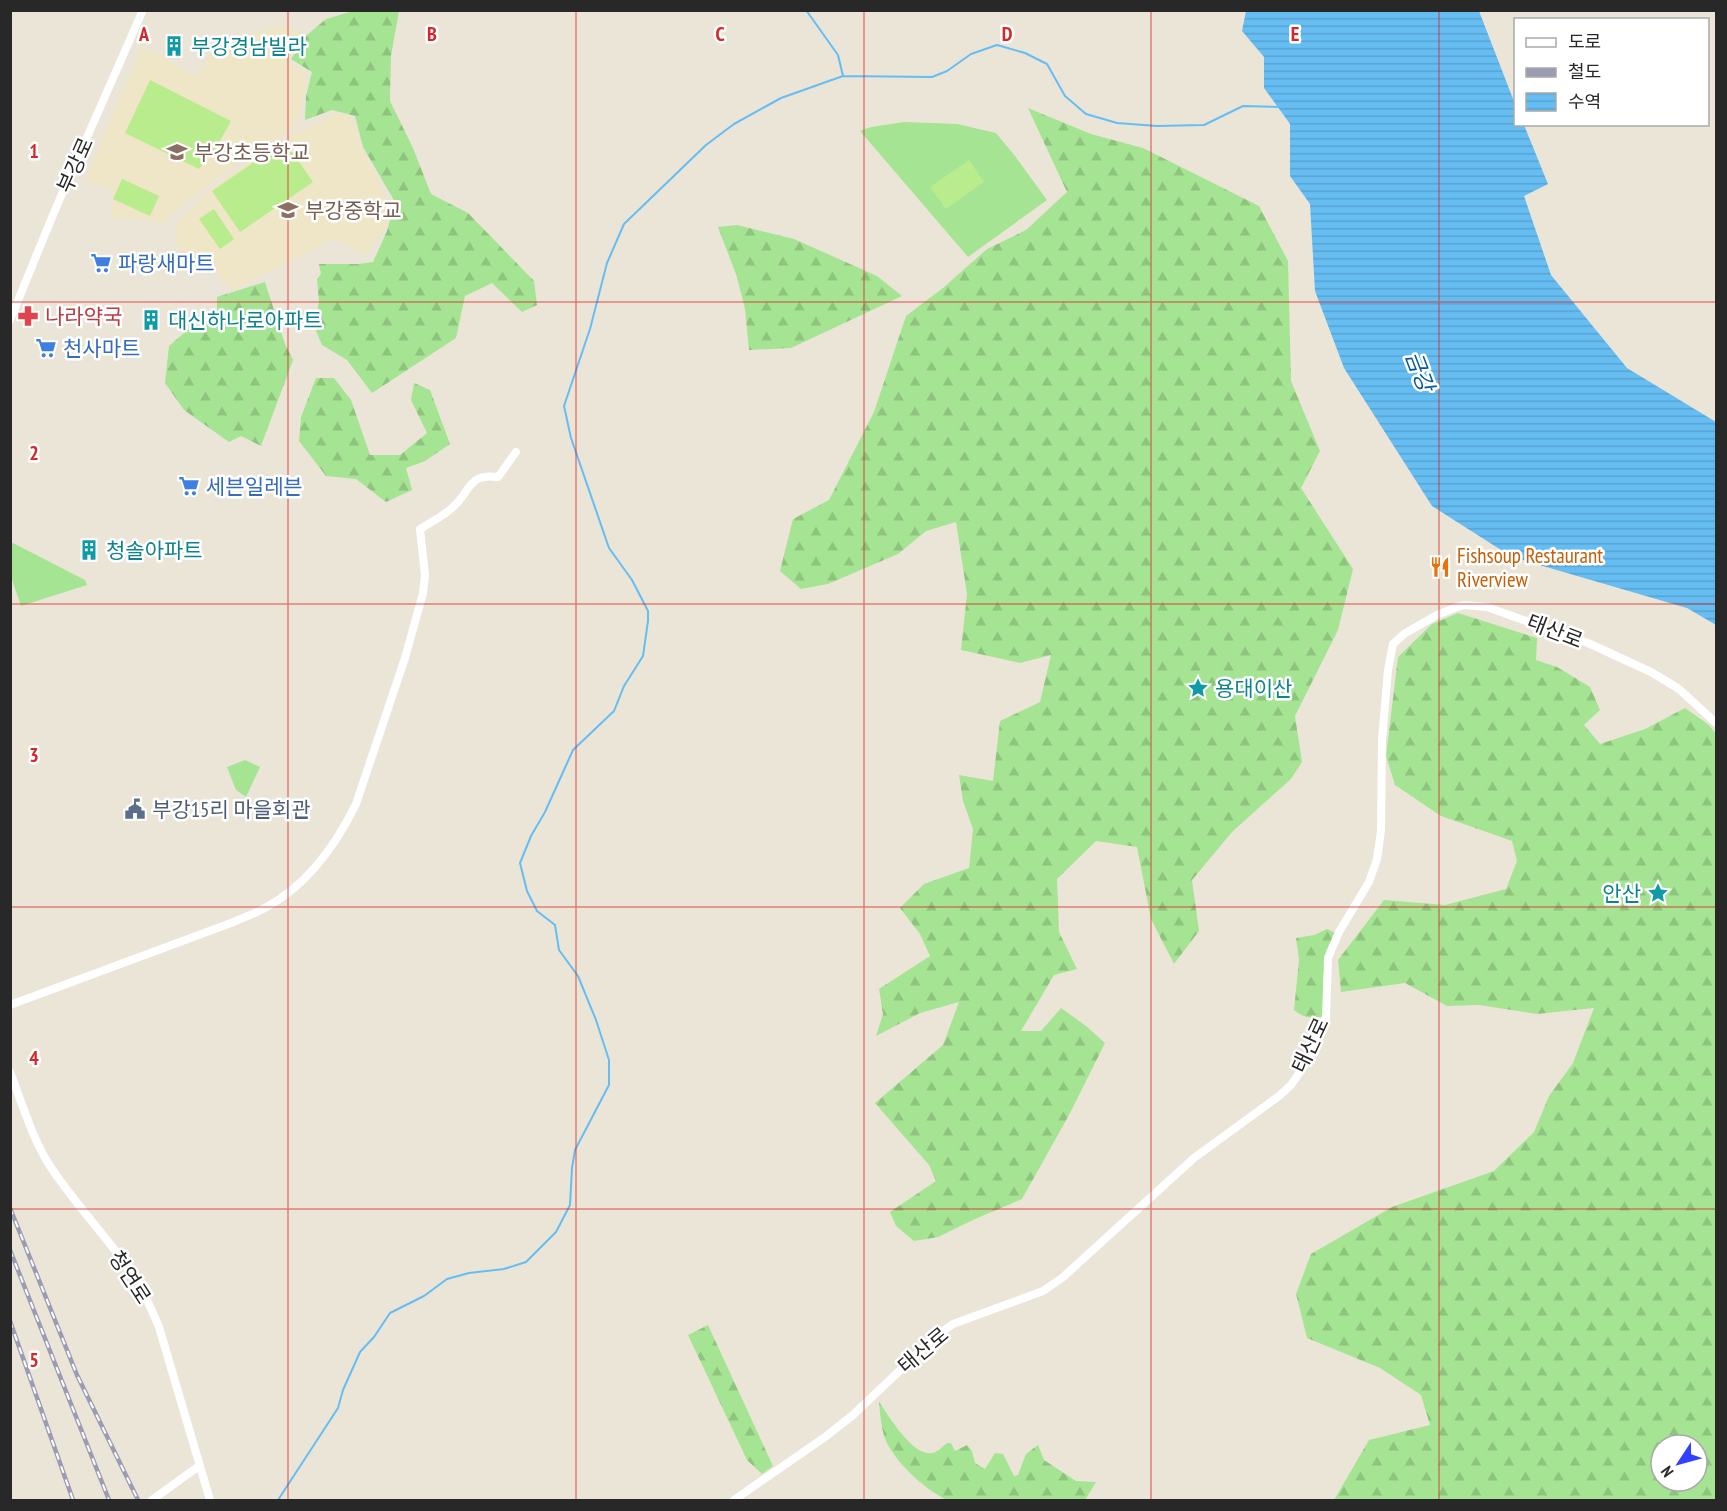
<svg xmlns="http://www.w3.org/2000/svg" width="1727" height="1511" font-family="'PT Sans Narrow','Noto Sans KR',sans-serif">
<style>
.education{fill:#eee6c7}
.grass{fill:#a5e492}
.forest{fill:url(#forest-firs);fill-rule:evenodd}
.pitch{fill:#b9ec8d}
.water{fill:url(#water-rules)}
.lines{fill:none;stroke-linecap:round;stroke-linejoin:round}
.stream{stroke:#66bdf2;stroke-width:2}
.secondary{stroke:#fff;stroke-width:8}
.rail-casing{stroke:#9b9cb3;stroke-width:4.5}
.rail{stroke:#fff;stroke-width:2;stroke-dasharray:7;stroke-linecap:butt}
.grid{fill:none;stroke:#d62828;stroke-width:1.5;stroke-opacity:0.55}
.labels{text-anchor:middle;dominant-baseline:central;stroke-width:5;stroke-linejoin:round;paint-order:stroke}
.culture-label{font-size:21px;fill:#0d838f;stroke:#fff;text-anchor:start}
.education-label{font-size:21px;fill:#785e54;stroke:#fff;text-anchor:start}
.street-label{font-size:21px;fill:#282828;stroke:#fff}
.shop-label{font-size:21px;fill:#366cbe;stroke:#fff;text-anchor:start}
.health-label{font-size:21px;fill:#be3a42;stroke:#fff;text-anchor:start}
.food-label{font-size:21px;fill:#c56008;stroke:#fff;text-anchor:start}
.service-label{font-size:21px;fill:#4e5e75;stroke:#fff;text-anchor:start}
.water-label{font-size:22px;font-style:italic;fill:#08589b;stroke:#fff}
.grid-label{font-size:20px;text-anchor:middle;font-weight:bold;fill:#d62828;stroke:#fff;stroke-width:5;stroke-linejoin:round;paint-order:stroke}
</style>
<defs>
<pattern id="forest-firs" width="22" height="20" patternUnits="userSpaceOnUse" patternTransform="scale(1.5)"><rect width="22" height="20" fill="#a5e492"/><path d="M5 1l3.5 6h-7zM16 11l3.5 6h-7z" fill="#8ec47e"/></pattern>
<pattern id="water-rules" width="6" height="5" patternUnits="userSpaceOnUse" patternTransform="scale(1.5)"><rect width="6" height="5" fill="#66bdf2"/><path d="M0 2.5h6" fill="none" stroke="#58a2d0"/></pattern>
</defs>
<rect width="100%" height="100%" fill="#ebe5d8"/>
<path class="education" d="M 286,24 L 303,36 L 288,62 L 308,75 L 298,123 L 205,187 L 164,223 L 112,217 L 113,190 L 85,181 L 142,45 L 197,77 L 216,42 Z
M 335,113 L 352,118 L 361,146 L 387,199 L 386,228 L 365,256 L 334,239 L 231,291 L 208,262 L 192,269 L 175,242 L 178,221 L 211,188 L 286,137 L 307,129 Z"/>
<path class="grass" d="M 904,122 L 957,124 L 996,133 L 1015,156 L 1047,200 L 968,257 L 860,131 L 871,127 Z
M 11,542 L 85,580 L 87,585 L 21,606 L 11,577 Z
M 245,760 L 260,767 L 246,797 L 236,790 L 227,767 Z"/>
<path class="forest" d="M 353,11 L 399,11 L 391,56 L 390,101 L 413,148 L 431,194 L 468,213 L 534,281 L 537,305 L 522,312 L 492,283 L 465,296 L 456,338 L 372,393 L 347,360 L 322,345 L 314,326 L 319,302 L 317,279 L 321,274 L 319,264 L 359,264 L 373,262 L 387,231 L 395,202 L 363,147 L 355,116 L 332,110 L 305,120 L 306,96 L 312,72 L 291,59 L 307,35 L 326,19 Z
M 1028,108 L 1091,134 L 1143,148 L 1259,206 L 1288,261 L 1291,381 L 1320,451 L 1301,488 L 1353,569 L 1338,630 L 1295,716 L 1302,762 L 1291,779 L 1232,832 L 1192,880 L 1199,931 L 1174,964 L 1151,919 L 1137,847 L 1096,841 L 1057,879 L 1059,932 L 1077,969 L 1054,975 L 1021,1031 L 1041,1031 L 1061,1008 L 1086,1026 L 1105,1043 L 1069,1115 L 1022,1199 L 975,1219 L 938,1237 L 914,1241 L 896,1226 L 890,1212 L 936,1181 L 929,1165 L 875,1103 L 943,1045 L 959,1002 L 920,1013 L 876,1036 L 883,1014 L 879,989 L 930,956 L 920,934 L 900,908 L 924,884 L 969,868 L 973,829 L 963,801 L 959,775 L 993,781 L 1000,721 L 1040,702 L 1051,655 L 1020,663 L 961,650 L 967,594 L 956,522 L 926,531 L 898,554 L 828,584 L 801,589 L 780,571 L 793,519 L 829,500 L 874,412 L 906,316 L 943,288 L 987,249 L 1026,230 L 1067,192 Z
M 737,225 L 794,239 L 877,276 L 902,296 L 791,348 L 749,350 L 745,309 L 737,277 L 718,227 Z
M 265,282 L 285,344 L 293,360 L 261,446 L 241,436 L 229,442 L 184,410 L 165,383 L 169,346 L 191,327 L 217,319 L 217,297 Z
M 316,378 L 334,378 L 351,400 L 370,455 L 400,455 L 427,433 L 411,400 L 414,383 L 430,390 L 450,444 L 425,461 L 406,468 L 412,490 L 386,502 L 356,479 L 326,476 L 299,441 L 301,417 Z
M 1458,613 L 1537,638 L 1536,660 L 1557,667 L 1590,687 L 1600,710 L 1584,725 L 1600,744 L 1645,729 L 1685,708 L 1709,725 L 1716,734 L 1716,1500 L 1334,1500 L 1369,1440 L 1430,1425 L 1421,1395 L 1380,1368 L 1307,1338 L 1296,1294 L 1311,1254 L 1392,1207 L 1494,1171 L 1534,1132 L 1549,1096 L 1573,1063 L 1594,1008 L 1537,1014 L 1479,1005 L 1447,1006 L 1405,983 L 1341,992 L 1338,960 L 1384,900 L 1445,905 L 1506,889 L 1517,861 L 1512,841 L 1441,816 L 1395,785 L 1386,756 L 1398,657 L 1432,624 ZM 1661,1445 L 1697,1445 L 1697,1481 L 1661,1481 Z
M 1327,929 L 1335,933 L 1326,951 L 1324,1016 C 1311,1019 1304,1018 1294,1010 L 1299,960 L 1296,938 L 1314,935 Z
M 708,1325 L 773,1466 L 762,1474 L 747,1460 L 688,1335 Z
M 879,1402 C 889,1416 913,1457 932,1453 C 938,1452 942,1447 947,1443 L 951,1443 L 955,1451 L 967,1445 L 972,1451 L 975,1463 L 985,1469 L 995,1453 L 1003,1454 L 1014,1476 L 1018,1475 L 1026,1454 L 1038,1445 L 1044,1460 L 1076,1481 L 1096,1482 L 1085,1500 L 947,1500 C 924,1489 893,1461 884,1436 C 881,1425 880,1413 879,1402 Z"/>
<path class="pitch" d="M 150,80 L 231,121 L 216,148 L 199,169 L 125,133 Z
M 285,141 L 313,182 L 240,232 L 212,191 Z
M 969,160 L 984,182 L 946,209 L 930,187 Z
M 122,179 L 159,196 L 150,216 L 113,199 Z
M 214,209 L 234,239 L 220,249 L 199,219 Z"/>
<path class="water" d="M 1246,11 L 1479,11 L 1515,104 L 1516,124 L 1524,125 L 1548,184 L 1524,196 L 1551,275 L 1627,368 L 1716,422 L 1716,625 L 1687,608 L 1512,557 L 1432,506 L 1344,368 L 1315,291 L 1310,204 L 1290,176 L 1290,124 L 1264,88 L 1264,57 L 1242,31 Z"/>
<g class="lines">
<path class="stream" d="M 806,10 L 838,55 L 843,76
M 278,1500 L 338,1408 L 343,1390 L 360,1352 L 374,1337 L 390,1313 L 424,1296 L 447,1279 L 469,1273 L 504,1269 L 526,1262 L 556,1232 L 570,1205 L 572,1168 L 575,1150 L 609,1085 L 609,1060 L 596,1020 L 578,976 L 559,950 L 555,925 L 537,911 L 527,891 L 520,863 L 531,836 L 545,812 L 573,750 L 614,711 L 624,686 L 643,656 L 648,621 L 648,611 L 632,580 L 609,548 L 571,438 L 564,406 L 590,329 L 607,263 L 624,224 L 706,145 L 734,124 L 781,98 L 843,76 L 932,77 L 947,71 L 971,54 L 997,45 L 1025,53 L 1047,64 L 1065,96 L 1086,114 L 1117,123 L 1157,126 L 1204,125 L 1243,106 L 1280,107"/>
<path class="secondary" d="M 10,320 L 55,210 L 143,10
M 10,1005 L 231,923 C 242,918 254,914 265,908 C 306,886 336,845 356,804 L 405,658 L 423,593 L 425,575 L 420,529 C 431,522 444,516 453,507 C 471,491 468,473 498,477 L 516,452
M 10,1072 C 22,1103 32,1138 50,1166 C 75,1204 106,1236 132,1273 C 143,1289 151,1308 159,1327 L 210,1500
M 152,1500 L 199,1466
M 734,1500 L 825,1437 L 853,1415 L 936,1336 L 953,1324 L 1043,1291 L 1062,1278 L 1194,1158 L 1279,1096 L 1291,1085 L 1304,1066 L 1326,1018 L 1328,958 L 1339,932 L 1369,882 L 1377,859 L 1381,831 L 1382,740 L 1388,670 L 1393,644 L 1404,634 L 1437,615 L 1457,607 L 1465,605 L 1487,607 L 1588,643 L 1651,672 L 1679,689 L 1716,723"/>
<g class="rail-casing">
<path id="rail" d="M 10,1208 L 77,1375 L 138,1500
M 10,1250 L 109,1500
M 10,1321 L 73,1500"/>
</g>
<use href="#rail" class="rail"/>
</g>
<path class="grid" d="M 288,10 L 288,1500M 576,10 L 576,1500M 864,10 L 864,1500M 1151,10 L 1151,1500M 1439,10 L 1439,1500M 10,302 L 1716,302M 10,604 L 1716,604M 10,907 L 1716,907M 10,1209 L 1716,1209"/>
<defs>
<g id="building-bare" transform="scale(1.62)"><path d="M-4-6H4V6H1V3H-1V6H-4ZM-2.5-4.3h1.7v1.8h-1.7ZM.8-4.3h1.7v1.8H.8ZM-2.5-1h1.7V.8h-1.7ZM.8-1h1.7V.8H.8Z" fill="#0f9aa8" stroke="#fff" stroke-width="2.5" paint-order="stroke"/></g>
<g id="school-bare" transform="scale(1.62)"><path d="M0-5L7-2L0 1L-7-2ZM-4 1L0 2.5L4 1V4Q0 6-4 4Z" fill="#8d6e63" stroke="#fff" stroke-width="2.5" paint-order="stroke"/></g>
<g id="supermarket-bare" transform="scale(1.62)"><path d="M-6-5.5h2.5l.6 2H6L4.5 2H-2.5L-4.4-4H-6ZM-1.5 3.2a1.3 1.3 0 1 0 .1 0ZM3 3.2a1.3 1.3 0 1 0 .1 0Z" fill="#3f7fe0" stroke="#fff" stroke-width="2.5" paint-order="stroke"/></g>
<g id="pharmacy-bare" transform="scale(1.62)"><path d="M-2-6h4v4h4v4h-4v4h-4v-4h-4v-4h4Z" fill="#e0444e" stroke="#fff" stroke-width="2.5" paint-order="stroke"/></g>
<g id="restaurant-bare" transform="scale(1.62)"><path d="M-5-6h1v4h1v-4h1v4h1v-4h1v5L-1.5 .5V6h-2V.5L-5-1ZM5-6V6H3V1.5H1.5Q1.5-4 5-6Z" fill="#e8710a" stroke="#fff" stroke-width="2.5" paint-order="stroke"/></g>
<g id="sight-bare" transform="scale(1.62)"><path d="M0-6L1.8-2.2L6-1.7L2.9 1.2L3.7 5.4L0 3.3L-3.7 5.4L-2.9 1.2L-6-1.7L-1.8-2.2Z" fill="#0f9aa8" stroke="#fff" stroke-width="2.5" paint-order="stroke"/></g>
<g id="civic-bare" transform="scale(1.62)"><path d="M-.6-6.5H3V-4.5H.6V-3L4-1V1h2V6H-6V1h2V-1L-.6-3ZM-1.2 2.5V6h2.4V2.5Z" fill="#5c6f8a" stroke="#fff" stroke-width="2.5" paint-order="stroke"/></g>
</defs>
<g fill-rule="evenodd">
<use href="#building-bare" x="174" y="46"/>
<use href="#school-bare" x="177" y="152"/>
<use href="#school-bare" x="288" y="210"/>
<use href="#supermarket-bare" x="101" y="263"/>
<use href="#pharmacy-bare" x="28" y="316"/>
<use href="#building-bare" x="151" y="320"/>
<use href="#supermarket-bare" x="46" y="348"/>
<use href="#supermarket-bare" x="189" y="486"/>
<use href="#building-bare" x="89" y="550"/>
<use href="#restaurant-bare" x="1440" y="567"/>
<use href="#sight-bare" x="1198" y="688"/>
<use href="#civic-bare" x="135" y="809"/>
<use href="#sight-bare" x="1658" y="893"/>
</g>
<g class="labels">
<g class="culture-label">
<text x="191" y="46">부강경남빌라</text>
<text x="168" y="320">대신하나로아파트</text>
<text x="106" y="550">청솔아파트</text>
<text x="1215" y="688">용대이산</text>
<text x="1641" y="893" text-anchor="end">안산</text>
</g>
<g class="education-label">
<text x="194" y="152">부강초등학교</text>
<text x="305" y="210">부강중학교</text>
</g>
<g class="street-label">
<text transform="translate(75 165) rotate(-66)">부강로</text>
<text transform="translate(1555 631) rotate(21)">태산로</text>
<text transform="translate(1310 1045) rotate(-65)">태산로</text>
<text transform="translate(130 1277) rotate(57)">청연로</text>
<text transform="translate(923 1350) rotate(-40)">태산로</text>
</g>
<g class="shop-label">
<text x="118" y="263">파랑새마트</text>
<text x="63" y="348">천사마트</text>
<text x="206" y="486">세븐일레븐</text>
</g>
<g class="health-label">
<text x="45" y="316">나라약국</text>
</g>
<g class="food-label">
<text x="1457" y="555">Fishsoup Restaurant<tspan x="1457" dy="24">Riverview</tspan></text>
</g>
<g class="service-label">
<text x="152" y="809">부강15리 마을회관</text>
</g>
<g class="water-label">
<text transform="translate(1420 371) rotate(69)">금강</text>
</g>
</g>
<g class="grid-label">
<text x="144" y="41">A</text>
<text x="432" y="41">B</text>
<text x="720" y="41">C</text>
<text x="1007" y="41">D</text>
<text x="1295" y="41">E</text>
<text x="34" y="158">1</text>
<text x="34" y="460">2</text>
<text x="34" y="762">3</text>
<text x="34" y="1065">4</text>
<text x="34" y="1367">5</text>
</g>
<rect width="1727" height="1511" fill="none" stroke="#282828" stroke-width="24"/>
<rect x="1514" y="18" width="195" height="108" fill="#ffffff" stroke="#a9a9a9" stroke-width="1.5"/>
<rect x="1526" y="38" width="30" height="9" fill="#ffffff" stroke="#a9a9a9" stroke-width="1.5"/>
<text x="1568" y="48" font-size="18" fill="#282828">도로</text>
<rect x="1526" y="68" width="30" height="9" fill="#9b9cb3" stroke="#a9a9a9" stroke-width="1.5"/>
<text x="1568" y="78" font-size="18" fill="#282828">철도</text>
<rect x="1526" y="93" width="30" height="18" fill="url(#water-rules)" stroke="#a9a9a9" stroke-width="1.5"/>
<text x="1568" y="108" font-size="18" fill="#282828">수역</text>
<g transform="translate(1679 1463) rotate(234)"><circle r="28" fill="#ffffff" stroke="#a9a9a9" stroke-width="1.5"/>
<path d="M0-4.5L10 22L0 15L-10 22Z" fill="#3241ff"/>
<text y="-9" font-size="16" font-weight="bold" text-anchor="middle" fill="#282828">N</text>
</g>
</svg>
